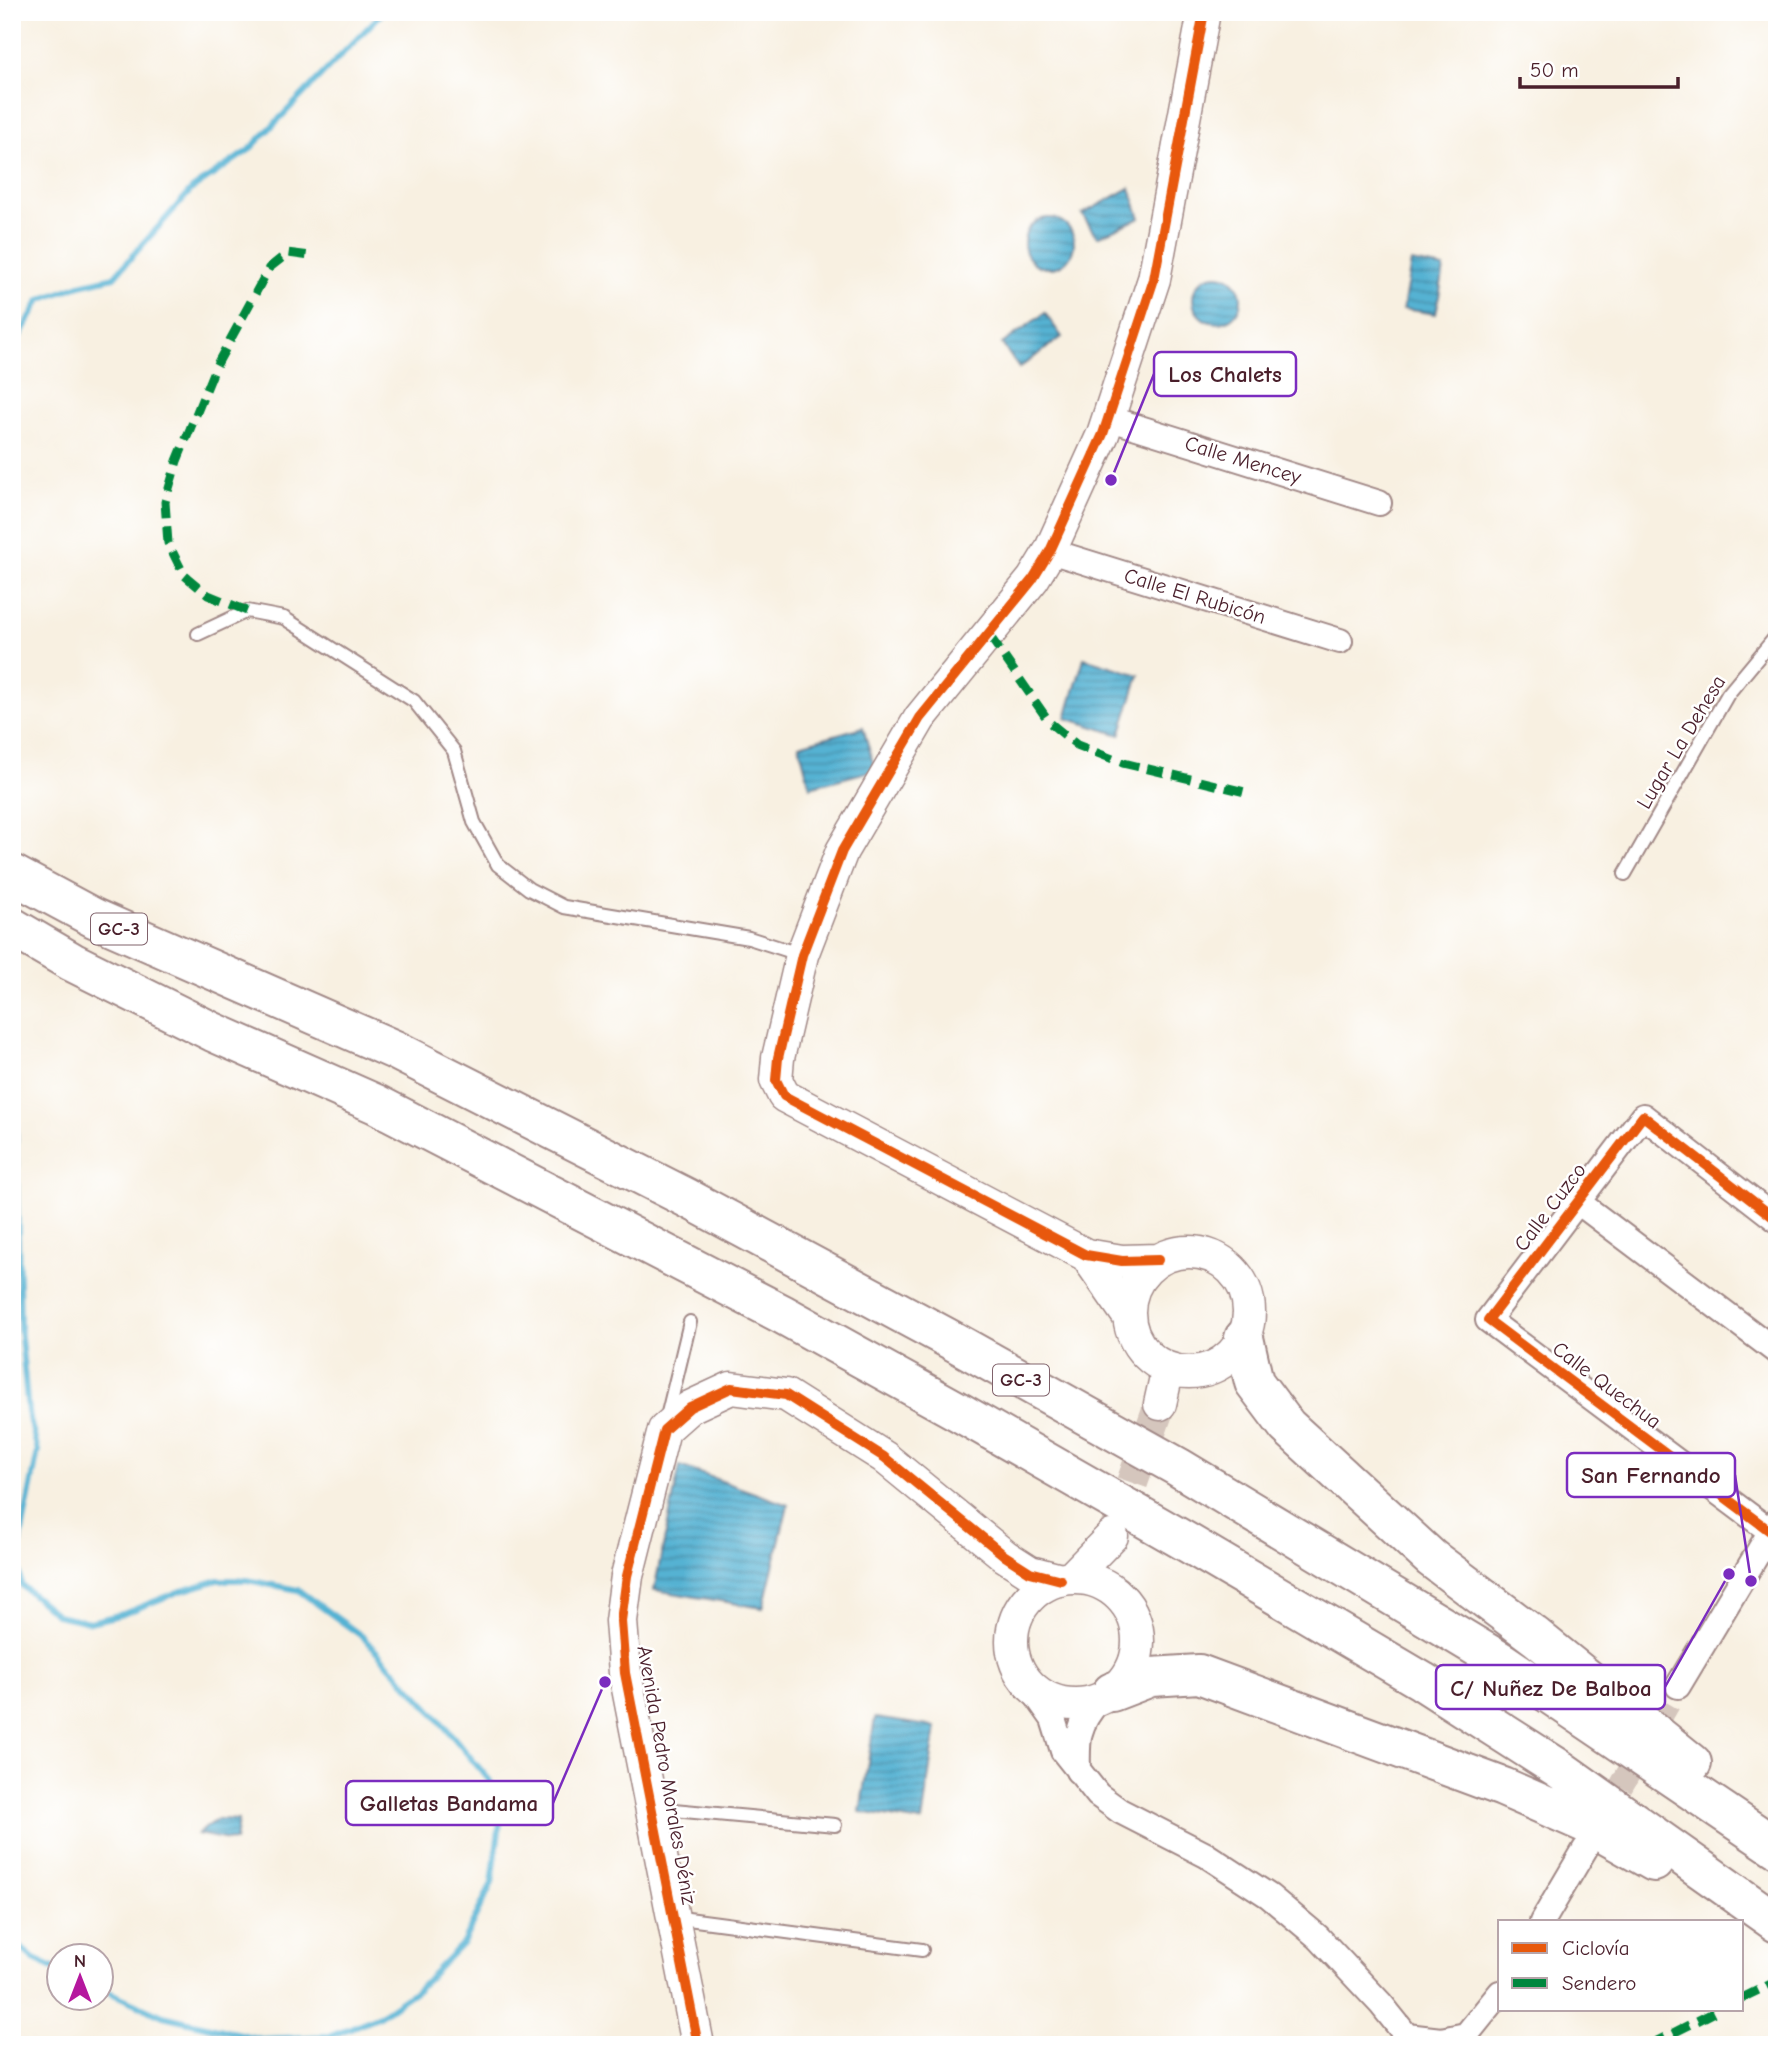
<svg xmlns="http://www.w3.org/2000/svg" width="1789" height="2057" font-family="'Comic Neue',sans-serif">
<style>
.water{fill:url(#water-rules);stroke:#50687f;stroke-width:2}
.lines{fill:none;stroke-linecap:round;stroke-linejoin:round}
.stream{stroke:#55b2d3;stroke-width:6}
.minor-tunnel{stroke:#d5c6bd;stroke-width:24;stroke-dasharray:24 12;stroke-linecap:butt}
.tertiary-tunnel{stroke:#d5c6bd;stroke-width:32;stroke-dasharray:32 16;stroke-linecap:butt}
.service-casing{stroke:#a18886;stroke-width:16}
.minor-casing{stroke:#a18886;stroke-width:28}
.tertiary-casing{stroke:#a18886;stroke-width:35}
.motorway-casing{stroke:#a18886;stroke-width:42}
.service{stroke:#fff;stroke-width:12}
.minor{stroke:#fff;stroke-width:24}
.tertiary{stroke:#fff;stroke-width:32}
.motorway{stroke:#fff;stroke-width:38}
.quiet{stroke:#00873e;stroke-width:9;stroke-dasharray:18 9;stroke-linecap:butt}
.cycleway-casing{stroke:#fff;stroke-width:15}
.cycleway{stroke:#e8590c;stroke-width:10}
.labels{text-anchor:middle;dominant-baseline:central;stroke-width:5;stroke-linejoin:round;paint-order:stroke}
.shield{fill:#fff;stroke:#80626b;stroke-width:2}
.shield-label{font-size:19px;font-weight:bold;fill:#4a1f2b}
.street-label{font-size:21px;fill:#4a1f2b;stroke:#fff}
.leader{fill:none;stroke:#7b2cbf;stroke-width:2.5}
.callout-dot{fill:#7b2cbf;stroke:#fff;stroke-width:2.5}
.callout{fill:#fff;stroke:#7b2cbf;stroke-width:2.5}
.callout-label{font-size:23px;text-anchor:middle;font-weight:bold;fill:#4a1f2b}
</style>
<defs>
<pattern id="water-rules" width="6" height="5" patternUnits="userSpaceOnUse" patternTransform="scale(1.75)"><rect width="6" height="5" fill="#55b2d3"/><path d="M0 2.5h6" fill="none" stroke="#4890ab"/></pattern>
</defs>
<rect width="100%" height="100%" fill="#fff"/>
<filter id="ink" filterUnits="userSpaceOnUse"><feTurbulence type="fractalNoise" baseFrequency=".0143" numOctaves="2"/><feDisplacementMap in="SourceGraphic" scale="14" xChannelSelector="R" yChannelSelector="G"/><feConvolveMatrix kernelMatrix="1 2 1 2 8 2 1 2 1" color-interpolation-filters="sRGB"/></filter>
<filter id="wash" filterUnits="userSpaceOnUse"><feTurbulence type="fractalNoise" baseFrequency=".00686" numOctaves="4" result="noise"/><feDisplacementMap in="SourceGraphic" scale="28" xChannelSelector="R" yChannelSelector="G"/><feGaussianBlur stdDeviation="1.57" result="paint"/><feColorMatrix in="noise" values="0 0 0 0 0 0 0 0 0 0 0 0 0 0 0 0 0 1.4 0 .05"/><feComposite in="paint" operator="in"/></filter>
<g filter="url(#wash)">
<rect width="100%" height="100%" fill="#f8f0e1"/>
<path class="water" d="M 1130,188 L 1140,218 L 1097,237 L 1082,214 Z
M1024 243a25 25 0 1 1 50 0a25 25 0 1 1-50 0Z
M 1411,262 L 1444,268 L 1436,314 L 1403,309 Z
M1193 299a24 24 0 1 1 48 0a24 24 0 1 1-48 0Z
M 1045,313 L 1062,337 L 1019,368 L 1002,344 Z
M 1084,658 L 1139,675 L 1120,735 L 1066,718 Z
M 863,727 L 875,770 L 810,787 L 799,745 Z
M 680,1466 L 788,1505 L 763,1608 L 654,1590 Z
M 875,1718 L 936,1727 L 922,1822 L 860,1812 Z
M 218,1819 L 238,1820 L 235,1841 L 197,1834 Z"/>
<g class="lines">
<path class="stream" d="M 12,349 L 40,300 L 80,285 L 114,277 L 192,189 L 249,150 L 383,12
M 12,531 C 19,597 18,665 12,731
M 12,1065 L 15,1112 L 20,1327 L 28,1412 L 38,1451 L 17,1557 L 21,1585 L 57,1615 L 90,1622 L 123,1614 L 178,1592 L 218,1580 L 247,1580 L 298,1590 L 363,1637 L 430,1709 L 490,1781 L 500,1822 L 492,1883 L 463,1943 L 418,1989 L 379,2016 L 331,2036 L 261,2039 L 163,2016 L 102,1989
M 12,1940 L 34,1959 L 60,1971"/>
</g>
</g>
<g filter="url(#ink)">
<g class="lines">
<path class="minor-tunnel" d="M 1603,1818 L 1678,1686"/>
<path class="tertiary-tunnel" d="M 1116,1528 L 1160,1404"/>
<g class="service-casing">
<path id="service" d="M 198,634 L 247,611 L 284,618 L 414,701 L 454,751 L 474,822 L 498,865 L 529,889 L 564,907 L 749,938 L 802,955
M 1625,874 L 1728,694 L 1777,635
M 667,1417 L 690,1322
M 652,1808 L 835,1825
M 673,1917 L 922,1950"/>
</g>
<g class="minor-casing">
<path id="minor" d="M 1108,418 L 1379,503
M 1050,551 L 1340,641
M 1578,1202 L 1777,1352
M 1770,1531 L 1488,1320 L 1643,1116 L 1777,1220
M 1678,1686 L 1777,1521
M 1031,1688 L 1053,1719 L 1063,1751 L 1098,1795 L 1120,1811 L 1206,1855 L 1269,1896 L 1318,1937 L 1381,2004 L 1414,2045
M 1078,1771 C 1077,1739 1077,1725 1099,1700
M 1542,1922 L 1585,1849
M 1407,2036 L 1441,2040 L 1466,2035
M 1458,2045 L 1500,1993"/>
</g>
<g class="tertiary-casing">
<path id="tertiary" d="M1129 1312a60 60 0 1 1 120 0a60 60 0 1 1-120 0Z
M 1086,1255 L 1129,1317
M 1158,1260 L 1122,1261 L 1086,1255 L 784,1096 L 776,1080 L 778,1058 L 802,955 L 842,851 L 920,718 L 1033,579 L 1050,551 L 1103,434 L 1154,279 L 1204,12
M 1160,1404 L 1168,1368
M1012 1641a63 63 0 1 1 126 0a63 63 0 1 1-126 0Z
M 1071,1578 L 1112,1536
M 698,2045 L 625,1673 L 621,1621 L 627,1576 L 664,1430 L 690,1407 L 731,1388 L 786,1395 L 884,1457 L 1005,1556 L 1030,1572 L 1061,1580"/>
</g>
<g class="motorway-casing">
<path id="motorway" d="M 12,874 L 94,918 L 395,1050 L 687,1198 L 953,1341 L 1178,1467 L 1502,1662 L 1777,1848
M 12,927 L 72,962 L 213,1032 L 376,1104 L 782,1314 L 961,1413 L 1188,1543 L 1422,1681 L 1558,1768 L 1777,1923
M 1244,1338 L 1254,1382 L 1287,1426 L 1431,1558 L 1536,1637 L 1692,1763
M 1112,1692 L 1151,1677 L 1199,1674 L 1503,1787 L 1585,1823 L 1654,1862"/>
</g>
<use href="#service" class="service"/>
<use href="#minor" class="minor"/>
<use href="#tertiary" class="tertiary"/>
<use href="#motorway" class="motorway"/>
<path class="quiet" d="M 247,611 L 208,595 L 184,575 L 168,543 L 165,502 L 177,461 L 215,368 L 269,268 L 288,253 L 310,256
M 989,635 L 1050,723 L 1077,745 L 1123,763 L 1245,792
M 1742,1998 L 1777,1981
M 1649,2045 L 1719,2010"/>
<g class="cycleway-casing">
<path id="cycleway" d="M 1158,1260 L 1122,1261 L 1086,1255 L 784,1096 L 776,1080 L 778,1058 L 802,955 L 842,851 L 920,718 L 1033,579 L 1050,551 L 1103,434 L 1154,279 L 1204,12
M 1770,1531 L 1488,1320 L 1643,1116 L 1777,1220
M 698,2045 L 625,1673 L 621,1621 L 627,1576 L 664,1430 L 690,1407 L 731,1388 L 786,1395 L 884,1457 L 1005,1556 L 1030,1572 L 1061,1580"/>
</g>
<use href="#cycleway" class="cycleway"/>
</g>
</g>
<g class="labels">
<g class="shield">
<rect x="91" y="913.5" width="56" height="31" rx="5"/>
<rect x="993" y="1364.5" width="56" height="31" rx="5"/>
</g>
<g class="shield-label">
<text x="119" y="929">GC-3</text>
<text x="1021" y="1380">GC-3</text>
</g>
<g class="street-label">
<text transform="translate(1243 460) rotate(17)">Calle Mencey</text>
<text transform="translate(1195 596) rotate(17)">Calle El Rubicón</text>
<text transform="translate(1681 742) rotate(-59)">Lugar La Dehesa</text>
<text transform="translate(1550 1207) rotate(-53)">Calle Cuzco</text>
<text transform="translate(1607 1385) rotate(37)">Calle Quechua</text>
<text transform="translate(667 1775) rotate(80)">Avenida Pedro Morales Déniz</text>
</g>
</g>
<path class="leader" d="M1111 480L1154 374M1751 1581L1735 1475M1729 1574L1665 1687M605 1682L553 1803"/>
<g class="callout-dot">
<circle cx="1111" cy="480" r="7"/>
<circle cx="1751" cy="1581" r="7"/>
<circle cx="1729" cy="1574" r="7"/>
<circle cx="605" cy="1682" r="7"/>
</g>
<g class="callout">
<rect x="1154" y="352" width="142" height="44" rx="7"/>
<rect x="1567" y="1453" width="168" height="44" rx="7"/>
<rect x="1436" y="1665" width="229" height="44" rx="7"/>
<rect x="346" y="1781" width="207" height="44" rx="7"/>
</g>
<g class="callout-label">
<text x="1225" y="382">Los Chalets</text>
<text x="1651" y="1483">San Fernando</text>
<text x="1551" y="1696">C/ Nuñez De Balboa</text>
<text x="449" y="1811">Galletas Bandama</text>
</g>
<rect width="1789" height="2057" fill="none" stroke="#fff" stroke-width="42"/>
<rect x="1498" y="1920" width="245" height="91" fill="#ffffff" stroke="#b7a5aa" stroke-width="2"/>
<rect x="1512" y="1943" width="35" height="10" fill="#e8590c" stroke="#b7a5aa" stroke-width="2"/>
<text x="1562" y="1955" font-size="21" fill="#4a1f2b">Ciclovía</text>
<rect x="1512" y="1978" width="35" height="10" fill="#00873e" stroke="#b7a5aa" stroke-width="2"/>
<text x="1562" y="1990" font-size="21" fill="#4a1f2b">Sendero</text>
<g transform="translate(80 1977)"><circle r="33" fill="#ffffff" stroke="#b7a5aa" stroke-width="2"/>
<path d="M0-5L12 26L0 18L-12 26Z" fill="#b5179e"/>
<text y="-10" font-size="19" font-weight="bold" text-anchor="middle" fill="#4a1f2b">N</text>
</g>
<path d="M1520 77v10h158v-10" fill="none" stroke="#4a1f2b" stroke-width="3.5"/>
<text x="1530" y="77" font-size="21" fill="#4a1f2b" stroke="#ffffff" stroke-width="5" paint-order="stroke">50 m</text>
</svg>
